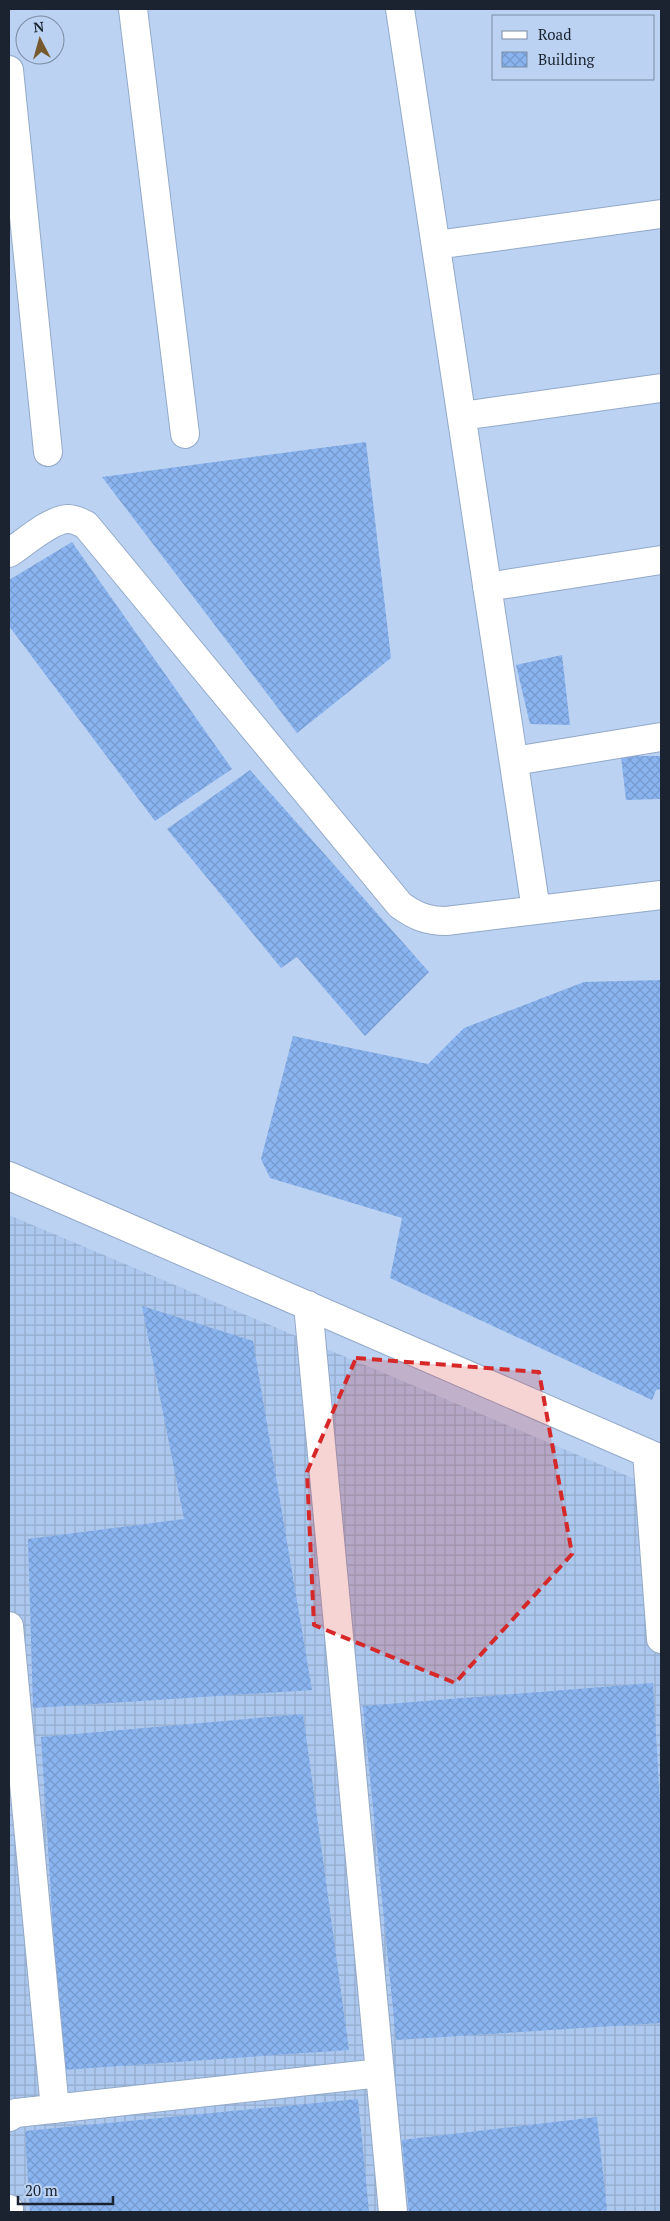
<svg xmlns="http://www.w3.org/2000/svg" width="670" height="2221" font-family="'PT Serif',serif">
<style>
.industrial{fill:url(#industrial-grid)}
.building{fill:url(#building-cross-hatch)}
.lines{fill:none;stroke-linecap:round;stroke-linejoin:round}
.minor-casing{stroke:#93a9c8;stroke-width:30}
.minor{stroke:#fff;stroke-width:28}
.marked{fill:#d62828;fill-opacity:0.2;stroke:#d62828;stroke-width:4;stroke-dasharray:10 6;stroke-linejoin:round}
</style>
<defs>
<pattern id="industrial-grid" width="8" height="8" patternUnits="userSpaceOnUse" patternTransform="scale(1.25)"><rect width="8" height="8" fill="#adc8ee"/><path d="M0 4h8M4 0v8" fill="none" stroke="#94accc"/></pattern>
<pattern id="building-cross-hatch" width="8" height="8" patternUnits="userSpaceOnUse" patternTransform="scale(1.25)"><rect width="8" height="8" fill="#89b4f0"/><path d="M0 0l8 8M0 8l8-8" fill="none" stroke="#769ace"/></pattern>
</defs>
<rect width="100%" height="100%" fill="#bbd2f2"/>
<path class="industrial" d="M 9,1215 L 661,1490 L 661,2212 L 9,2212 Z"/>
<path class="building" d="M 366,442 L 391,658 L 297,733 L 102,477 Z
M 72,542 L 232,769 L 155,821 L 9,626 L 9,580 Z
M 562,655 L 570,725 L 530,724 L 516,665 Z
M 621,756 L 661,756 L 661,799 L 626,800 Z
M 250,770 L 429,972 L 365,1036 L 297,957 L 281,968 L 167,829 Z
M 661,980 L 661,1389 L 656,1390 L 652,1400 L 390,1278 L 402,1218 L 270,1178 L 261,1159 L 293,1036 L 428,1064 L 464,1028 L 584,982 Z
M 142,1306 L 253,1341 L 312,1690 L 33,1708 L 28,1539 L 184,1519 Z
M 653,1683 L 661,1821 L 661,2023 L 396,2040 L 363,1706 Z
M 303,1714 L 349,2050 L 62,2070 L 41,1737 Z
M 358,2099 L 369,2212 L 30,2212 L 25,2131 Z
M 597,2117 L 607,2210 L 589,2212 L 409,2212 L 402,2140 Z"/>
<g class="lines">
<g class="minor-casing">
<path id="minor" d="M 133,9 L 185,434
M 400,9 L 536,910
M 9,70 L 48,452
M 436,245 L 661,214
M 462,416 L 661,388
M 9,553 C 23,544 51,519 68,519 C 75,519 80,522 86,525 L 400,905 C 415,916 427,921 446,921 L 661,895
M 487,587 L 661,560
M 514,761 L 661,737
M 9,1176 L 661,1459
M 308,1305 L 393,2212
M 647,1453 L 661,1639
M 9,1626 L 55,2109
M 9,2117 L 16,2113 L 380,2073
M 9,2209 L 9,2212"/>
</g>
<use href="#minor" class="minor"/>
</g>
<path class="marked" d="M 356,1358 L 539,1372 L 572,1554 L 455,1683 L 314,1625 L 307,1472 Z"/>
<rect width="670" height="2221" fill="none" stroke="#1a232f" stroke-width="20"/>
<rect x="492" y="15" width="162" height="65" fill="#bbd2f2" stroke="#7b8ca4"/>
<rect x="502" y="31" width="25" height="8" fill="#ffffff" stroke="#7b8ca4"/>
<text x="538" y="40" font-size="15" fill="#1a232f">Road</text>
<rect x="502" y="52" width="25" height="15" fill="url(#building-cross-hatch)" stroke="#7b8ca4"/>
<text x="538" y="65" font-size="15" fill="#1a232f">Building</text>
<g transform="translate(40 40) rotate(354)"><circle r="24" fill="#bbd2f2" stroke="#7b8ca4"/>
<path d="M0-4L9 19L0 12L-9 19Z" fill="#76592d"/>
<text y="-8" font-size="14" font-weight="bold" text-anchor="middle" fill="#1a232f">N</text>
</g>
<path d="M18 2196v8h95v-8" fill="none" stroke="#1a232f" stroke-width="2.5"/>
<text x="25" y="2196" font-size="15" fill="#1a232f" stroke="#bbd2f2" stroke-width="4" paint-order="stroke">20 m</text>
</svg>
